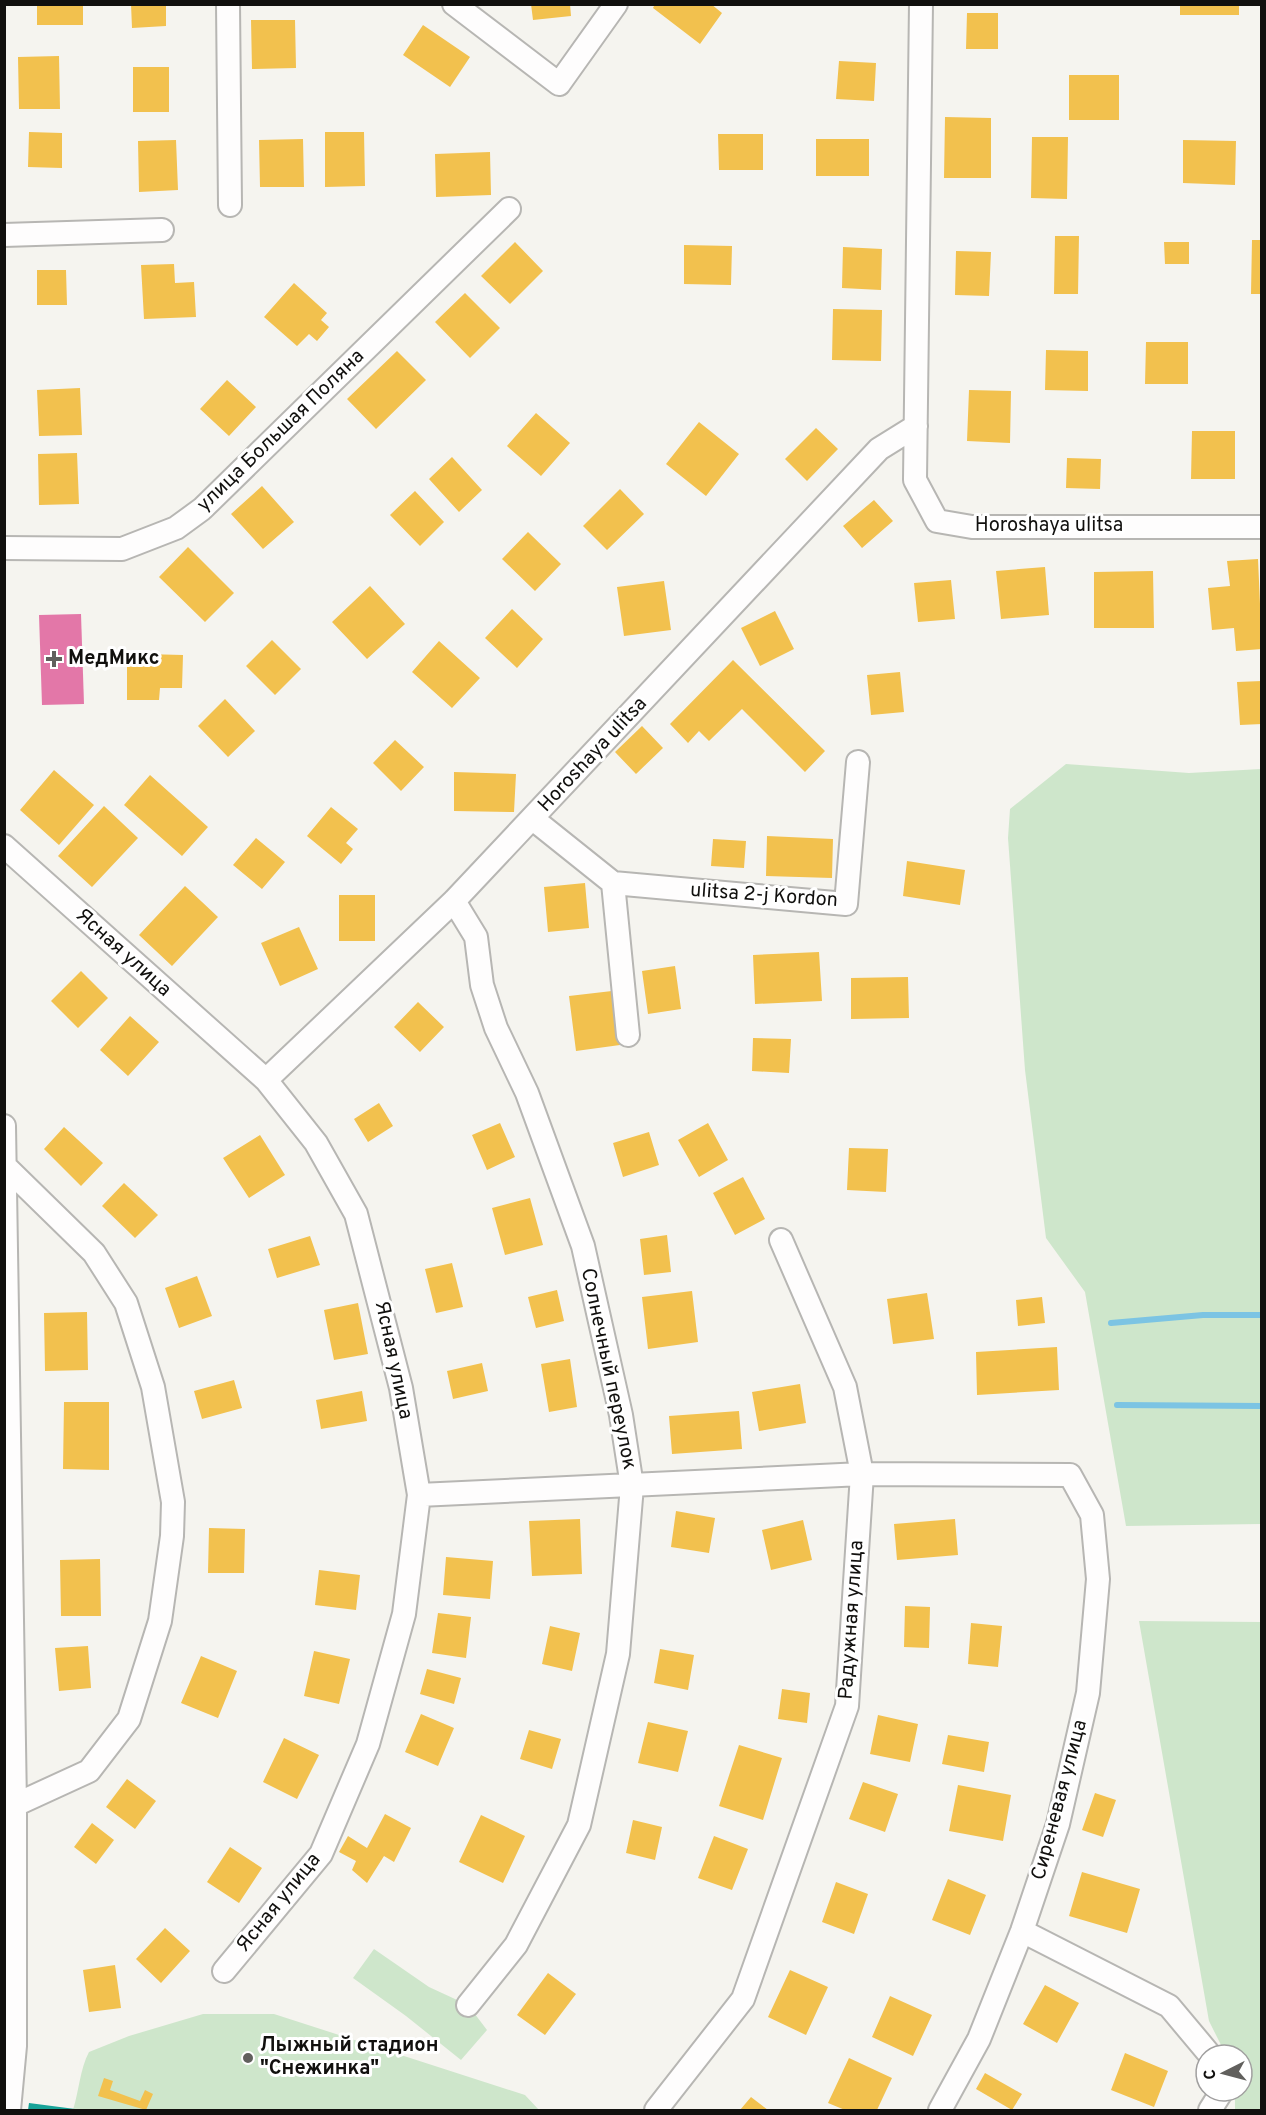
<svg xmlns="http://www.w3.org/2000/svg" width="1266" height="2115" font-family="Overpass,sans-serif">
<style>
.green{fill:#cee6cb}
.homes{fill:#f2c14e}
.health{fill:#e377a8}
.public{fill:#17a398}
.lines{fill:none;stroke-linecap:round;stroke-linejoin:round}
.stream{stroke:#7cc4e3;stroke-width:6}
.street-casing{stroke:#b7b6b3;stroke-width:26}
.street{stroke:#fefdfd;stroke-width:22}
.poi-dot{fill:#61605d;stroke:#fff;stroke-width:2}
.labels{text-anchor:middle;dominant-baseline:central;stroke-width:6;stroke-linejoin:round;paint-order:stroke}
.street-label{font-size:20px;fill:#11100e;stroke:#fff}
.poi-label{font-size:20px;font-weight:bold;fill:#11100e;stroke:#fff;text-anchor:start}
</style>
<rect width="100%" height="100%" fill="#f5f4ef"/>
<path class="green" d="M 1066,764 L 1189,773 L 1261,769 L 1261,1524 L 1126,1526 L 1085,1292 L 1046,1238 L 1025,1070 L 1008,838 L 1010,809 Z
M 1139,1621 L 1261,1622 L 1261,2110 L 1235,2110 L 1235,2091 L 1242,2091 L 1242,2055 L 1226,2055 L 1209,2021 Z
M 374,1949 L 429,1987 L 468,2005 L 487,2030 L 461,2060 L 406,2016 L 353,1978 Z
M 203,2014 L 274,2014 L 525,2095 L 539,2110 L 73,2110 C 79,2091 80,2069 89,2052 L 129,2036 Z"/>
<path class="homes" d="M 37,4 L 83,4 L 83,25 L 37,25 Z
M 131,4 L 166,4 L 166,26 L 132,28 Z
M 531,4 L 570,4 L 571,16 L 533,20 Z
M 655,4 L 711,4 L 722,13 L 700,44 L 653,8 Z
M 1180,4 L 1239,4 L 1239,15 L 1180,15 Z
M 967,13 L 998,13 L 998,49 L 966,49 Z
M 251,20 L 295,20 L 296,68 L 252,69 Z
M 423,25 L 470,57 L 450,87 L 403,55 Z
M 59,56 L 60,109 L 19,109 L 18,57 Z
M 839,61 L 876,63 L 874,101 L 836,99 Z
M 133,67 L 169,67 L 169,112 L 133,112 Z
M 1069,75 L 1119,75 L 1119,120 L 1069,120 Z
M 945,117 L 991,118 L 991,178 L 944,178 Z
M 29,132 L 62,133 L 62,168 L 28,167 Z
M 325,132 L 364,132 L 365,186 L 325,187 Z
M 718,134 L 763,134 L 763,170 L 719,170 Z
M 1032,137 L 1068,137 L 1067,199 L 1031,198 Z
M 303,139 L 304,187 L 260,187 L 259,140 Z
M 816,139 L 869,139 L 869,176 L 816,176 Z
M 176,140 L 178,190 L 139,192 L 138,141 Z
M 1183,140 L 1236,141 L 1235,185 L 1183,183 Z
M 490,152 L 491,195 L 436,197 L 435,154 Z
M 1055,236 L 1079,236 L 1078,294 L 1054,294 Z
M 1252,240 L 1262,240 L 1262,294 L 1251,294 Z
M 515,242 L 543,271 L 510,304 L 481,276 Z
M 1164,242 L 1189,242 L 1189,264 L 1165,264 Z
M 684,245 L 732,246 L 731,285 L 684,284 Z
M 843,247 L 882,249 L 881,290 L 842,288 Z
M 956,251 L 991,252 L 989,296 L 955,295 Z
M 174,264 L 175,283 L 194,282 L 196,317 L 144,319 L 141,265 Z
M 37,270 L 66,270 L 67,305 L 37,305 Z
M 294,283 L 327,313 L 321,320 L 329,327 L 317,341 L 309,334 L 297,346 L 264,317 Z
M 465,293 L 500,328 L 470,358 L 435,322 Z
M 833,309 L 882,310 L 881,361 L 832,360 Z
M 1146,342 L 1188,342 L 1188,384 L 1145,384 Z
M 1046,350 L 1088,351 L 1088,391 L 1045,390 Z
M 397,351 L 426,380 L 376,429 L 347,399 Z
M 227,380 L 256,407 L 229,436 L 200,409 Z
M 80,388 L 82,435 L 39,436 L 37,390 Z
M 969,390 L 1011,391 L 1010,443 L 967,441 Z
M 536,413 L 570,443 L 541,476 L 507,446 Z
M 699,422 L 739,454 L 706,496 L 666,464 Z
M 816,428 L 838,449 L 807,481 L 785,459 Z
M 1192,431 L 1235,431 L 1235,479 L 1191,479 Z
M 77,453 L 79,504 L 39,505 L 38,454 Z
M 452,457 L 482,490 L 459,512 L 429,479 Z
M 1067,458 L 1101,459 L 1100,489 L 1066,488 Z
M 262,486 L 294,522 L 263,549 L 231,514 Z
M 620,489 L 644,514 L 607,550 L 583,526 Z
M 415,491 L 444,522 L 420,546 L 390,515 Z
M 874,500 L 893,521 L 862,548 L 843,526 Z
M 528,532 L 561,564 L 535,591 L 502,559 Z
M 188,547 L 234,593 L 205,622 L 159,577 Z
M 1258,559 L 1262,649 L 1236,651 L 1234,628 L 1212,630 L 1208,588 L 1230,586 L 1227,561 Z
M 1045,567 L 1049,615 L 1001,619 L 996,571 Z
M 1153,571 L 1154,628 L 1094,628 L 1094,572 Z
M 951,580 L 955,619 L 918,622 L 914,583 Z
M 664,581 L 671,630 L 624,636 L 617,587 Z
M 370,586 L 405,624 L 367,659 L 332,622 Z
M 512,609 L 543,639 L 517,668 L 485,638 Z
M 775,611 L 794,649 L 760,666 L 741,628 Z
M 272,640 L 301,669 L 275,695 L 246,666 Z
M 439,641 L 480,678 L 452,708 L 412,672 Z
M 145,654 L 183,655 L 182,688 L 160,688 L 159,700 L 127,700 L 127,665 L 144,665 Z
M 733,660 L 825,751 L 805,772 L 742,709 L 709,741 L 699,731 L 688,743 L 670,724 Z
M 900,672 L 904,712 L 871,715 L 867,675 Z
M 1262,681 L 1262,724 L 1240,725 L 1237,682 Z
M 225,699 L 255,731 L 228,757 L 198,726 Z
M 642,726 L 663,748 L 636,774 L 615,752 Z
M 395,740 L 424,767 L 401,791 L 373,763 Z
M 54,770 L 94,805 L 59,845 L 20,810 Z
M 454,772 L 516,774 L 514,812 L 454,811 Z
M 150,775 L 208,827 L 182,856 L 124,805 Z
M 104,806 L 138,838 L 92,887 L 58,856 Z
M 331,807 L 358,829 L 346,843 L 353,849 L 341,864 L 307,836 Z
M 767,836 L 833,839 L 832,878 L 766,876 Z
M 256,838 L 285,862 L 262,889 L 233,865 Z
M 713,839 L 746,841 L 744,868 L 711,866 Z
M 907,861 L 965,870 L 960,905 L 903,896 Z
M 585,883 L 589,928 L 548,932 L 544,887 Z
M 185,886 L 218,917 L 172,966 L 139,935 Z
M 339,895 L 375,895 L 375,941 L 339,941 Z
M 299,927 L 318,969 L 280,986 L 261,943 Z
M 819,952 L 822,1001 L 755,1004 L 753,955 Z
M 675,966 L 681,1009 L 648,1014 L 642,971 Z
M 81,971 L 108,998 L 78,1028 L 51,1001 Z
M 908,977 L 909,1018 L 851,1019 L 851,978 Z
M 612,991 L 620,1045 L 576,1051 L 569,996 Z
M 418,1002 L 444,1027 L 420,1052 L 394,1027 Z
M 130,1016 L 159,1042 L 128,1076 L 100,1050 Z
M 753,1038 L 791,1039 L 789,1073 L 752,1071 Z
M 379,1103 L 393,1126 L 368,1142 L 354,1119 Z
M 500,1123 L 515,1157 L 487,1170 L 472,1135 Z
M 708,1123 L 728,1160 L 699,1177 L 678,1140 Z
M 64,1127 L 103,1163 L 81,1186 L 44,1149 Z
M 649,1132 L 659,1165 L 623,1177 L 613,1143 Z
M 260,1135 L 285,1175 L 249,1198 L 223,1158 Z
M 849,1148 L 888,1149 L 886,1192 L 847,1190 Z
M 743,1177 L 765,1219 L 735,1235 L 713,1193 Z
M 124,1183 L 158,1215 L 135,1238 L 102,1206 Z
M 530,1198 L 543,1245 L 505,1255 L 492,1208 Z
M 667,1235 L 671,1272 L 644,1275 L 640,1239 Z
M 310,1236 L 320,1265 L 277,1278 L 268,1249 Z
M 452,1263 L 463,1307 L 436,1313 L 425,1269 Z
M 197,1276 L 212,1316 L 179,1328 L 165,1288 Z
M 557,1290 L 564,1321 L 536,1328 L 528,1297 Z
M 692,1291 L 698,1342 L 648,1349 L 642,1297 Z
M 927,1293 L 934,1339 L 893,1344 L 887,1299 Z
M 1042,1297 L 1045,1323 L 1018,1326 L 1016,1300 Z
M 358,1303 L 368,1354 L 334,1360 L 324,1310 Z
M 87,1312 L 88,1370 L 45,1371 L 44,1313 Z
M 1057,1347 L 1059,1390 L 977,1395 L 976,1352 Z
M 570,1359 L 577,1407 L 549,1412 L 541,1364 Z
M 482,1363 L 488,1391 L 453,1399 L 447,1371 Z
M 234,1380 L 242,1408 L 202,1419 L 194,1391 Z
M 800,1384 L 806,1423 L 759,1431 L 752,1392 Z
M 362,1391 L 367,1421 L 321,1429 L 316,1400 Z
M 64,1402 L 109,1402 L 109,1470 L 63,1469 Z
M 739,1411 L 742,1449 L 672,1454 L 669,1416 Z
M 676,1511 L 715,1518 L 709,1553 L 671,1547 Z
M 580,1519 L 582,1574 L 532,1576 L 529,1521 Z
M 955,1519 L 958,1555 L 897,1560 L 894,1524 Z
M 803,1520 L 812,1560 L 771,1570 L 762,1530 Z
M 209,1528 L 245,1529 L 244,1573 L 208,1573 Z
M 446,1557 L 493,1561 L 490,1599 L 443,1595 Z
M 100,1559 L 101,1616 L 61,1616 L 60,1560 Z
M 319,1570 L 360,1575 L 356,1610 L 315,1605 Z
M 905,1606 L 930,1607 L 929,1648 L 904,1647 Z
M 438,1613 L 471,1617 L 466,1658 L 432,1653 Z
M 971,1623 L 1002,1626 L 998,1667 L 968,1664 Z
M 550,1626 L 580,1633 L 572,1671 L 542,1664 Z
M 88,1646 L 91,1688 L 59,1691 L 55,1648 Z
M 660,1649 L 694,1655 L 688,1690 L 654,1683 Z
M 314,1651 L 350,1659 L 339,1704 L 304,1696 Z
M 201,1656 L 237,1671 L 218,1718 L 181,1703 Z
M 427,1669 L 461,1678 L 454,1704 L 420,1694 Z
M 782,1689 L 810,1693 L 807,1723 L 778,1719 Z
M 421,1714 L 454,1728 L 438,1766 L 405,1752 Z
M 878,1715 L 918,1724 L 910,1762 L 870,1754 Z
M 648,1722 L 688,1731 L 678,1772 L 638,1763 Z
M 529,1730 L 561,1739 L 552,1769 L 520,1759 Z
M 948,1735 L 989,1742 L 984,1772 L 942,1764 Z
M 284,1738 L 319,1755 L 297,1799 L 263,1782 Z
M 739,1745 L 782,1758 L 763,1820 L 719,1806 Z
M 127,1779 L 156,1801 L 135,1829 L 106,1807 Z
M 863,1782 L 898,1794 L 885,1832 L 849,1819 Z
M 958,1785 L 1011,1795 L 1003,1841 L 949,1831 Z
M 1095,1793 L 1116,1800 L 1103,1837 L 1082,1830 Z
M 385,1814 L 411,1828 L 394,1862 L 384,1856 L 367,1883 L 352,1870 L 356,1861 L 339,1852 L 348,1836 L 367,1848 Z
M 481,1815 L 525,1836 L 503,1883 L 459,1862 Z
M 633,1820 L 662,1827 L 655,1860 L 626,1853 Z
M 92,1823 L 114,1840 L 96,1864 L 74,1847 Z
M 714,1836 L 748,1849 L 732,1890 L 698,1878 Z
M 230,1847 L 262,1868 L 239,1903 L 207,1882 Z
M 1082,1872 L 1140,1889 L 1127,1933 L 1069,1916 Z
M 948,1879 L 986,1895 L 970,1935 L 932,1920 Z
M 836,1882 L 868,1894 L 854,1934 L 822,1922 Z
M 165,1928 L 190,1951 L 161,1983 L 136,1959 Z
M 115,1965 L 121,2008 L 89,2012 L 83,1970 Z
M 790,1970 L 828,1987 L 806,2035 L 768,2017 Z
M 548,1973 L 576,1994 L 545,2035 L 517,2015 Z
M 1045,1985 L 1079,2003 L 1057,2043 L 1023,2024 Z
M 890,1996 L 932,2015 L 913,2056 L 872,2037 Z
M 1125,2053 L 1168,2071 L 1154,2107 L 1111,2090 Z
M 849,2058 L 892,2078 L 877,2110 L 845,2110 L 828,2103 Z
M 985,2073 L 1022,2094 L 1012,2110 L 976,2089 Z
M 104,2078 L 113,2081 L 110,2090 L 140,2101 L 145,2090 L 153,2094 L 146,2110 L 98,2096 Z
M 751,2097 L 768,2110 L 740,2110 Z"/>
<path class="health" d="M 81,614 L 84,704 L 42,705 L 39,615 Z"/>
<path class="public" d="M 29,2103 L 75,2109 L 75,2110 L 28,2110 Z"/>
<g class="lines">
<path class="stream" d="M 1111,1323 L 1203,1315 L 1262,1315
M 1117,1405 L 1262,1406"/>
<g class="street-casing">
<path id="street" d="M 228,4 L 230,205
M 454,4 L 559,84 L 616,4
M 921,4 L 915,480 L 937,521 L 972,527 L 1262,527
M 4,235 L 162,230
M 4,548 L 122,549 L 176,528 L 202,509 L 509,209
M 533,819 L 613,883 L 846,904 L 858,762
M 4,846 L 266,1080 L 316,1143 L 356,1214 L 401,1388 L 419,1495 L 404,1614 L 368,1744 L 321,1854 L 224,1971
M 613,883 L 628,1035
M 454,901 L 476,937 L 482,985 L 496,1028 L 527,1093 L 583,1246 L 621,1415 L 632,1486 L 618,1654 L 579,1825 L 516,1945 L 468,2005
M 266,1080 L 454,901 L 879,449 L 916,426
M 4,1126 L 15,1805 L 15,2046 L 9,2110
M 6,1167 L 94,1253 L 126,1303 L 153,1387 L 173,1502 L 172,1536 L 160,1621 L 129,1719 L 89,1771 L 15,1805
M 419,1495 L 862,1474 L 1070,1475 L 1092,1515 L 1098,1579 L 1088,1693 L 1058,1824 L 1022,1931 L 979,2039 L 940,2110
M 1022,1931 L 1169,2006 L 1210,2055
M 656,2110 L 743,1999 L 847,1706 L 862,1474 L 845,1387 L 781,1240
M 1210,2110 L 1222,2091"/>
</g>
<use href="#street" class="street"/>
</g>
<g class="poi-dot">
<path d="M51 650h6v6h6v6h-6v6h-6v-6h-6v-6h6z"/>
<circle cx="248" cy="2058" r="6"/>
</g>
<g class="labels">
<g class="street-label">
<text transform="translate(281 431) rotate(-44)">улица Большая Поляна</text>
<text x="1049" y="526">Horoshaya ulitsa</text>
<text transform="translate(593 755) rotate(-47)">Horoshaya ulitsa</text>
<text transform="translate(764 896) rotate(4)">ulitsa 2-j Kordon</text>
<text transform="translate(123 953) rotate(42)">Ясная улица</text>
<text transform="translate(393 1360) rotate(78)">Ясная улица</text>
<text transform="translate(608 1369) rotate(78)">Солнечный переулок</text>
<text transform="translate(852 1620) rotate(-86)">Радужная улица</text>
<text transform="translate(1060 1800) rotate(-75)">Сиреневая улица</text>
<text transform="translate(279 1903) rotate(-51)">Ясная улица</text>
</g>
<g class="poi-label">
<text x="68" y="659">МедМикс</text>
<text x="260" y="2046">Лыжный стадион<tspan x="260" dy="23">"Снежинка"</tspan></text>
</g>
</g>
<rect width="1266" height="2115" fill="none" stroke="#11100e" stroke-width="12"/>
<g transform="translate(1224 2073) rotate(264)"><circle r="28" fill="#ffffff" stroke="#a09f9f" stroke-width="1.5"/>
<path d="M0-4.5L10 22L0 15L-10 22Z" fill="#61605d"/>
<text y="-9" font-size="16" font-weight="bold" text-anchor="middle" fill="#11100e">С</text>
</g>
</svg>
